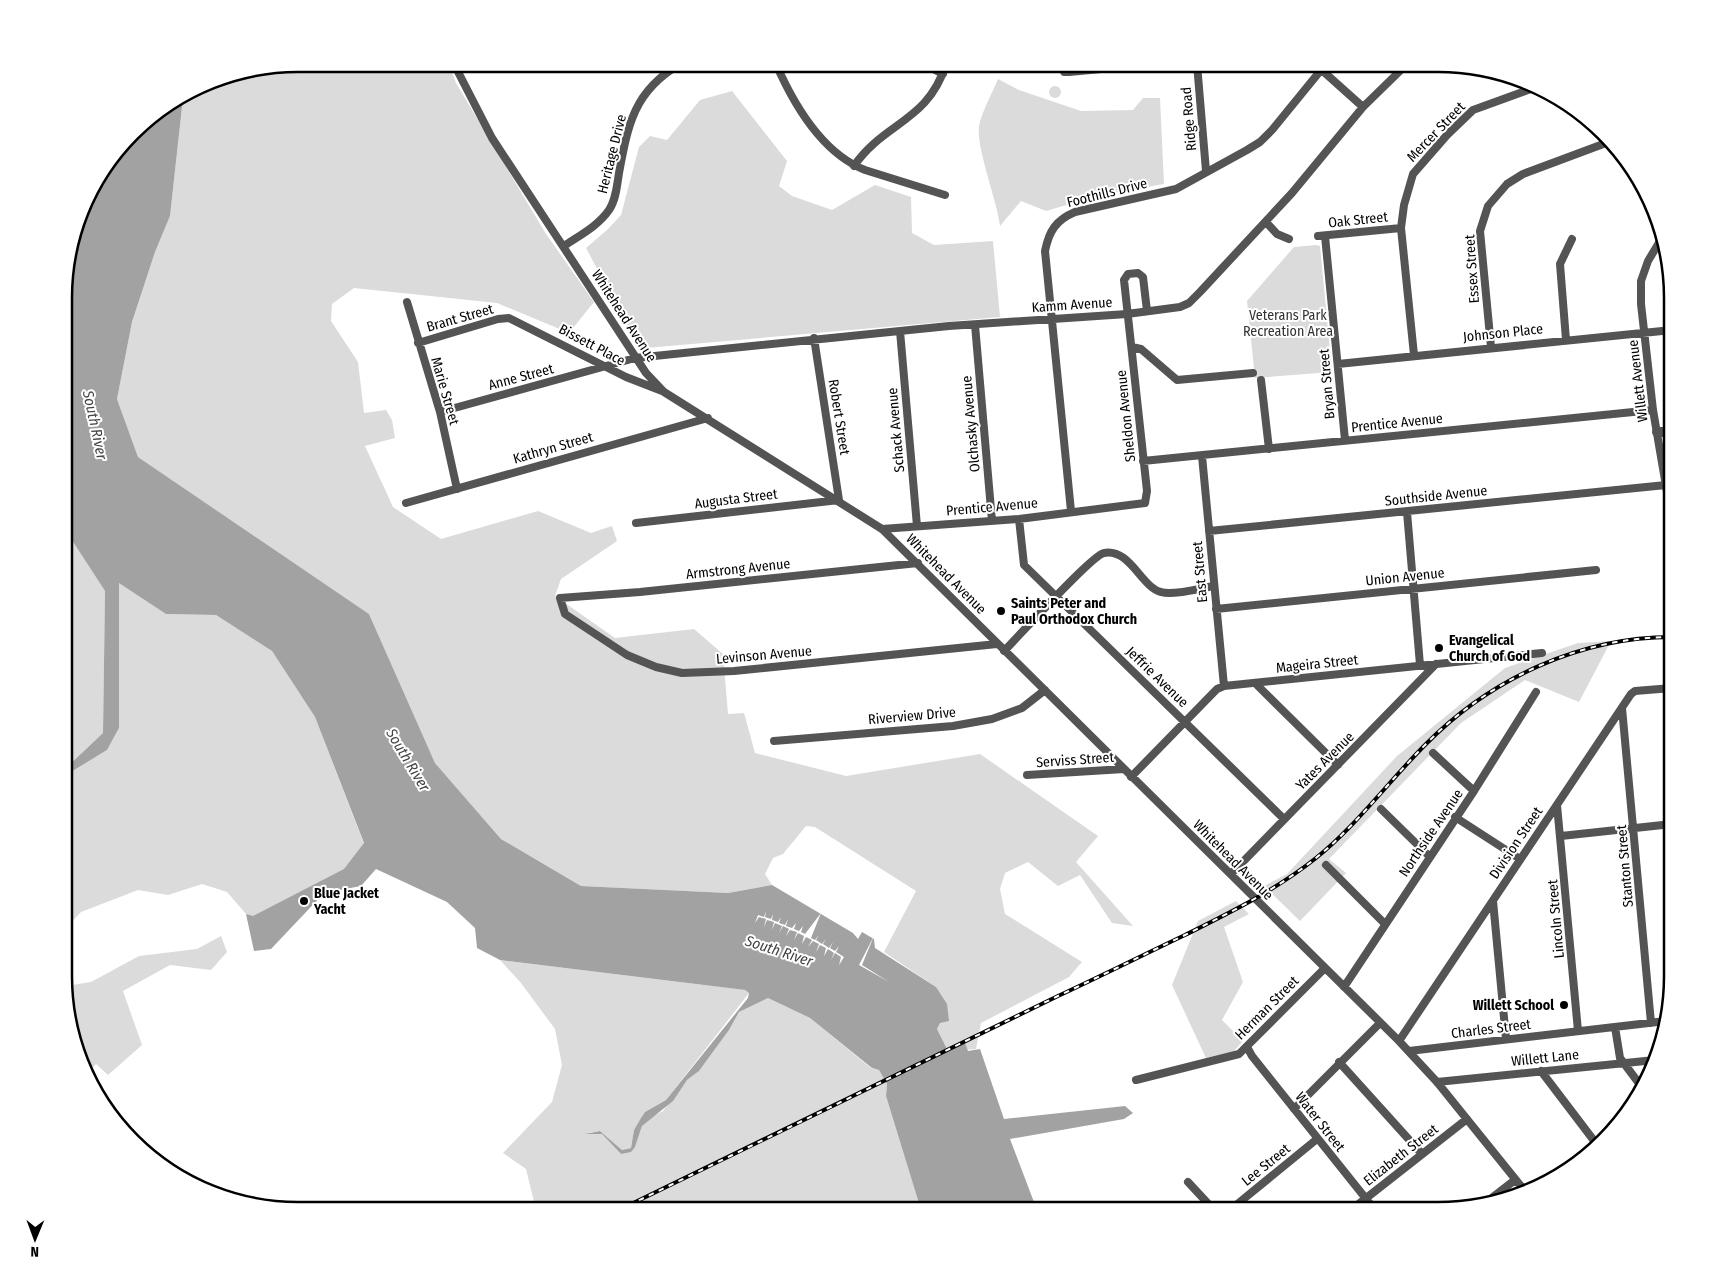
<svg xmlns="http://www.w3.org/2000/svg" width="1736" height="1274" font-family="'Fira Sans Condensed',sans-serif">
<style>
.green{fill:#dbdbdb}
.water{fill:#a2a2a2}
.pier{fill:#fff}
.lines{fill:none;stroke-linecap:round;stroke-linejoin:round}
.minor{stroke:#545454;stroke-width:8}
.tertiary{stroke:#545454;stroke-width:10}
.rail-casing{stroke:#000;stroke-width:4}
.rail{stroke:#fff;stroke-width:2;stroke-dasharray:5.5;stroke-linecap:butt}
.poi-dot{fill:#000;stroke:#fff;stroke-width:2}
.labels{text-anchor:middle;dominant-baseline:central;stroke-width:4;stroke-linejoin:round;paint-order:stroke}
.street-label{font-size:14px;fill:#000;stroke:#fff}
.park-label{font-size:14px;fill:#323232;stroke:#fff}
.poi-label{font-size:14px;font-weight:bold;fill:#000;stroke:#fff;text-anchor:start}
.water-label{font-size:15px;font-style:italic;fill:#434343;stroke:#fff}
.rim{fill:none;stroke:#000;stroke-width:2.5}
</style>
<rect width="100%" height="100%" fill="#fff"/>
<path class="green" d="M 298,64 L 449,64 L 456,83 L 546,234 L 594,302 L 569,333 L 497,303 L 354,288 L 332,304 L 331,321 L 358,362 L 364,413 L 386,410 L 392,420 L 395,438 L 365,446 L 393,507 L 441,539 L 538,511 L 591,533 L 612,526 L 617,541 L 561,579 L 555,596 L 615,638 L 694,629 L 723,654 L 728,714 L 744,713 L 755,753 L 846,776 L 980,754 L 1098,836 L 1076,862 L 1133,926 L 1112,923 L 1080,875 L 1058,886 L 1028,862 L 1005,873 L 1000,889 L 1005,914 L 1082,962 L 1069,977 L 981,1023 L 976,1049 L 948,1051 L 937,1029 L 940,1023 L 936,987 L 884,952 L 916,891 L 815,827 L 806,826 L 783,854 L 773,858 L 765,874 L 772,885 L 728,893 L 581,886 L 501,839 L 435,763 L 369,614 L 138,457 L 117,399 L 132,322 L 155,252 L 170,216 L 183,98 L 209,81 Z
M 998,79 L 1019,90 L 1081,111 L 1133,110 L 1143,98 L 1160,98 L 1164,184 L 1097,196 L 1046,211 L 1021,201 L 1000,226 C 997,200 976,148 979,126 C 982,111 992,94 998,79 Z
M1049 92a6 6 0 1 1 12 0a6 6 0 1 1-12 0Z
M 732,91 L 787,161 L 779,186 L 792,196 L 832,210 L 875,185 L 911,197 L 912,233 L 934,245 L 993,241 L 1000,317 L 646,348 L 638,345 L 586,248 L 607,230 L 621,215 L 639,147 L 650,136 L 667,140 L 700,100 Z
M 1316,245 L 1320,246 L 1332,372 L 1255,378 L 1247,301 L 1294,247 Z
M 1664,436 L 1672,436 L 1672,481 Z
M 66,531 L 105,591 L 103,733 L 66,768 Z
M 119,582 L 166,614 L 216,615 L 272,651 L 315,717 L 364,844 L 345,869 L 253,917 L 246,914 L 227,892 L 202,884 L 168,895 L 138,890 L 81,912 L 66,928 L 66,775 L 107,750 L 119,728 Z
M 1611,641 L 1579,702 L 1525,680 L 1461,723 L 1329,859 L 1346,873 L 1300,921 L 1264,886 L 1287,874 L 1397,756 L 1505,668 L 1578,643 Z
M 1236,901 L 1249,914 L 1224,927 L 1243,982 L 1222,1020 L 1243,1041 L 1234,1051 L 1206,1058 L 1172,985 L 1198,921 Z
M 221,936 L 227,952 L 211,970 L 170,965 L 123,991 L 142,1045 L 108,1075 L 96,1064 L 88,1073 L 66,1006 L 66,986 L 91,982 L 139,956 L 197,949 Z
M 500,960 L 745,990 L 749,993 L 666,1100 L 645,1112 L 634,1130 L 631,1148 L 622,1150 L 600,1131 L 588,1133 L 602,1134 L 621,1154 L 635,1147 L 642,1126 L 648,1119 L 663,1111 L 687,1080 L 699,1071 L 729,1030 L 739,1012 L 768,998 L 810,1018 L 871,1068 L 879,1070 L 887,1084 L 886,1096 L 921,1210 L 536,1210 L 526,1169 L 503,1153 L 552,1102 L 562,1065 L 555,1029 L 521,983 Z"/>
<path class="water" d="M 183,98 L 170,216 L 155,252 L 132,322 L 117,399 L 138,457 L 369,614 L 435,763 L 501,839 L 581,886 L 728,893 L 772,885 L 853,933 L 858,939 L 862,932 L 874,939 L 875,948 L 936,987 L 947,1004 L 949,1021 L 940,1023 L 937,1029 L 948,1051 L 965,1043 L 968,1051 L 980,1049 L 1004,1119 L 1125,1106 L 1133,1113 L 1124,1119 L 1010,1139 L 1037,1210 L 921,1210 L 886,1096 L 887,1084 L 879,1070 L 872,1068 L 810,1018 L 768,998 L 739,1012 L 729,1030 L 699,1071 L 687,1080 L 673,1101 L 642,1126 L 635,1147 L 631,1152 L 621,1154 L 602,1134 L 585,1134 L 600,1131 L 622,1150 L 631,1148 L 634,1130 L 641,1118 L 645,1112 L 666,1100 L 748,998 L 749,993 L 745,990 L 500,960 L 477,948 L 475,928 L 447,902 L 376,869 L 361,886 L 324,893 L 271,949 L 254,951 L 246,914 L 253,916 L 344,869 L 364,843 L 315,717 L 272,651 L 216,615 L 166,614 L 119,583 L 119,728 L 107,750 L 66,775 L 66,768 L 103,733 L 105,591 L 66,531 L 66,268 L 88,194 L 143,122 Z"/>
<path class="pier" d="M 766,911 L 765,917 L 771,919 L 773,914 L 772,920 L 778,922 L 781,917 L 779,923 L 785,925 L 788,919 L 786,926 L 792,928 L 796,923 L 794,929 L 799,931 L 803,926 L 801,932 L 805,934 L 821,913 L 811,938 L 815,940 L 819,935 L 816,940 L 822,944 L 826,939 L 823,944 L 829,948 L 833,942 L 830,948 L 835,951 L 839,946 L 836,952 L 844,957 L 839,965 L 841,957 L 835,953 L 831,960 L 834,953 L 828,949 L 824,956 L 826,948 L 820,945 L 816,952 L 819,944 L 813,941 L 808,947 L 812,940 L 806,937 L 802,944 L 804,936 L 798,933 L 794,940 L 797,932 L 790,930 L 786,936 L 789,929 L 783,926 L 779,933 L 782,926 L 775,923 L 772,930 L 774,922 L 767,920 L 764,927 L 766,919 L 759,917 L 755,923 L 758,915 L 764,917 Z
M 874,936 L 862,965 L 889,982 L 859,965 Z"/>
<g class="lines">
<path class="minor" d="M 454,64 L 492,138 L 646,373 L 664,392 L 882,529 L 1399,1041 L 1437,1082 L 1524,1190
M 776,64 C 794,105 822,153 865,170 L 945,195
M 923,64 L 943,74
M 1060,64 L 1064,72 L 1069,72 L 1155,64
M 1197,64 L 1206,171
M 1315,64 L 1363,107
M 854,166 C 884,122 928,122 946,64
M 1266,222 L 1277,234 L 1289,239
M 1318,236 L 1401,228
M 1325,236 L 1345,440
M 1660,241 L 1648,261 L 1641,281 L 1641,304 L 1653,410 L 1672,521
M 564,246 C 580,235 598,226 609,210 C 616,200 617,185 619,173 C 628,124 634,91 680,64
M 407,302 L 440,412 L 457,489
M 975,325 L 992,521
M 900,331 L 917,526
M 1566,340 L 1560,264 L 1572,239
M 418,343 L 498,319 L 509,318 L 626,377 L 662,391
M 1132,347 L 1141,349 L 1177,380 L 1253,373
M 1491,347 L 1480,231 L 1488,206 L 1507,184 L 1523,174 L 1606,143
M 1414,355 L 1401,228 L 1404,205 L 1413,174 L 1447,135 L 1473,110 L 1536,87
M 1338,364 L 1672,330
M 1261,380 L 1269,449
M 440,412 L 635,358 L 949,326 L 1127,314 L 1180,307 L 1189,303 L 1200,292 L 1292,193 L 1363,107 L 1407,64
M 1202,456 L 1224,686
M 1143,461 L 1653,410
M 406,503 L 708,418
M 1071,511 L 1045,251 C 1049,231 1056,220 1075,212 L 1176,189 L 1247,150 L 1260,142 L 1272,130 L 1321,70
M 1407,512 L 1420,665
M 1019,519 L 1024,565 L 1284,819
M 636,523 L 839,500 L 814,338
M 882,529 L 1019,519 L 1145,503 L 1147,491 L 1124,280 L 1128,274 L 1138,273 L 1143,277 L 1147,311
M 1209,531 L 1666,485
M 918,563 L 640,592 L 560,598 L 565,614 L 627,655 L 656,667 L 682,673 L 734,671 L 997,644
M 1216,609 L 1596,570
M 1004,651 C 1019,636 1092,555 1104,553 C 1130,548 1141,587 1161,592 C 1173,596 1201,588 1214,586
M 1256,684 L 1338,765
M 1622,708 L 1651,1023
M 774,741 L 953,726 L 992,719 L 1022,708 L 1045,690
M 1433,753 L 1474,791
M 1027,775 L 1124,769
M 1131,777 L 1217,689 L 1224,686 L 1542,653
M 1557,805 L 1578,1031
M 1381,809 L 1430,857
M 1455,817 L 1520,859
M 1561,836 L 1672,824
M 1326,865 L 1385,924
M 1231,874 L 1436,664
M 1493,901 L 1506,1039
M 1344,987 L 1474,791 L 1536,692
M 1615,1027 L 1620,1058 L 1641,1086
M 1399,1041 L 1631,694 L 1635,691 L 1672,688
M 1247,1047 L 1252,1056 L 1375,1210
M 1409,1051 L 1666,1021
M 1339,1062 L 1422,1154
M 1541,1071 L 1595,1142
M 1136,1080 L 1239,1054 L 1325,968
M 1437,1082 L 1655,1060
M 1294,1109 L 1380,1023
M 1188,1182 L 1214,1210
M 1493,1197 L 1515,1180
M 1230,1210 L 1317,1139
M 1351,1210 L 1467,1119"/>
<path class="tertiary" d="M 1657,432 L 1672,432"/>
<g class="rail-casing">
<path id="rail" d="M 619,1210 C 766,1139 912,1067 1058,996 C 1101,976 1143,955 1185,935 C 1231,912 1276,890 1316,858 C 1357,825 1389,781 1426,744 C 1490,679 1580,637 1672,637"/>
</g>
<use href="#rail" class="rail"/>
</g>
<g class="poi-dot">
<circle cx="1001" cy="611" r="5"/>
<circle cx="1439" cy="648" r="5"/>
<circle cx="304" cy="901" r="5"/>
<circle cx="1564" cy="1005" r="5"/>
</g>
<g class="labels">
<g class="street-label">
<text transform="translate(1189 119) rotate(-95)">Ridge Road</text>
<text transform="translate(1436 132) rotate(-46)">Mercer Street</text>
<text transform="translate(612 154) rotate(-76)">Heritage Drive</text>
<text transform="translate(1107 193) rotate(-14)">Foothills Drive</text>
<text transform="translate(1358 220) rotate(-6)">Oak Street</text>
<text transform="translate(1472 269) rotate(-94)">Essex Street</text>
<text transform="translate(1072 305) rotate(-4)">Kamm Avenue</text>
<text transform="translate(624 316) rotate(57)">Whitehead Avenue</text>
<text transform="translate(460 318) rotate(-16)">Brant Street</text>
<text transform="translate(1503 333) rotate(-6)">Johnson Place</text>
<text transform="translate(592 345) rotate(28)">Bissett Place</text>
<text transform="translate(521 377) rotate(-15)">Anne Street</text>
<text transform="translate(1638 381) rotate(-97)">Willett Avenue</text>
<text transform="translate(1327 384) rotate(-95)">Bryan Street</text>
<text transform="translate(445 391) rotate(74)">Marie Street</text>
<text transform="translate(1126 416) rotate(-96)">Sheldon Avenue</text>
<text transform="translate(839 417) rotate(81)">Robert Street</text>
<text transform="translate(1397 423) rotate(-6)">Prentice Avenue</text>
<text transform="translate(971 424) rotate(-95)">Olchasky Avenue</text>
<text transform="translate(896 430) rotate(-95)">Schack Avenue</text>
<text transform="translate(553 448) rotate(-16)">Kathryn Street</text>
<text transform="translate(1436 496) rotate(-6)">Southside Avenue</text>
<text transform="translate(736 499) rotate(-7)">Augusta Street</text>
<text transform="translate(992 507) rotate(-5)">Prentice Avenue</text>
<text transform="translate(738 569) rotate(-6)">Armstrong Avenue</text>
<text transform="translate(1200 572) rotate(-95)">East Street</text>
<text transform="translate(946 574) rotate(45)">Whitehead Avenue</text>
<text transform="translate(1405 577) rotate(-6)">Union Avenue</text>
<text transform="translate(764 655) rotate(-5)">Levinson Avenue</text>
<text transform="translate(1317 664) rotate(-6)">Mageira Street</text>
<text transform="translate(1157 677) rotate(44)">Jeffrie Avenue</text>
<text transform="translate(912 716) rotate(-5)">Riverview Drive</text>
<text transform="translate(1075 760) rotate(-4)">Serviss Street</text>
<text transform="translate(1325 761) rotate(-45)">Yates Avenue</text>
<text transform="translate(1431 833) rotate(-56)">Northside Avenue</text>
<text transform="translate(1516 843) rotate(-56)">Division Street</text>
<text transform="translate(1233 860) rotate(45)">Whitehead Avenue</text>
<text transform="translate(1625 866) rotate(-95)">Stanton Street</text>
<text transform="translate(1556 919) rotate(-95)">Lincoln Street</text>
<text transform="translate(1267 1008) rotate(-45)">Herman Street</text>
<text transform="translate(1491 1029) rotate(-7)">Charles Street</text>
<text transform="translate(1545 1058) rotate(-6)">Willett Lane</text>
<text transform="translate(1320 1122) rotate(52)">Water Street</text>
<text transform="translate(1401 1155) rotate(-38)">Elizabeth Street</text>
<text transform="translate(1266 1165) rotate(-39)">Lee Street</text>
</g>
<g class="park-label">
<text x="1288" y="315">Veterans Park<tspan x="1288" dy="16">Recreation Area</tspan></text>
</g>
<g class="poi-label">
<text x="1011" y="603">Saints Peter and<tspan x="1011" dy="16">Paul Orthodox Church</tspan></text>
<text x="1449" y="640">Evangelical<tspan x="1449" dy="16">Church of God</tspan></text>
<text x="314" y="893">Blue Jacket<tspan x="314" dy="16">Yacht</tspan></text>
<text x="1554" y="1005" text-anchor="end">Willett School</text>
</g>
<g class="water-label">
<text transform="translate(95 425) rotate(78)">South River</text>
<text transform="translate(408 760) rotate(59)">South River</text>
<text transform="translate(779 951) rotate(18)">South River</text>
</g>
</g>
<path d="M0 0H1736V1274H0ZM298 72H1438A226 226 0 0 1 1664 298V976A226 226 0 0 1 1438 1202H298A226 226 0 0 1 72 976V298A226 226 0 0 1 298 72Z" fill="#fff" fill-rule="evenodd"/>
<path class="rim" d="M298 72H1438A226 226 0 0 1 1664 298V976A226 226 0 0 1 1438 1202H298A226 226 0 0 1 72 976V298A226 226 0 0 1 298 72Z"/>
<g transform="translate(35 1239) rotate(181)" stroke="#ffffff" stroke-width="4" paint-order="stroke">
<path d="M0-4L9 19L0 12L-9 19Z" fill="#000000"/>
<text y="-8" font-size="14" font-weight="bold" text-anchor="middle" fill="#000000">N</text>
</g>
</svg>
